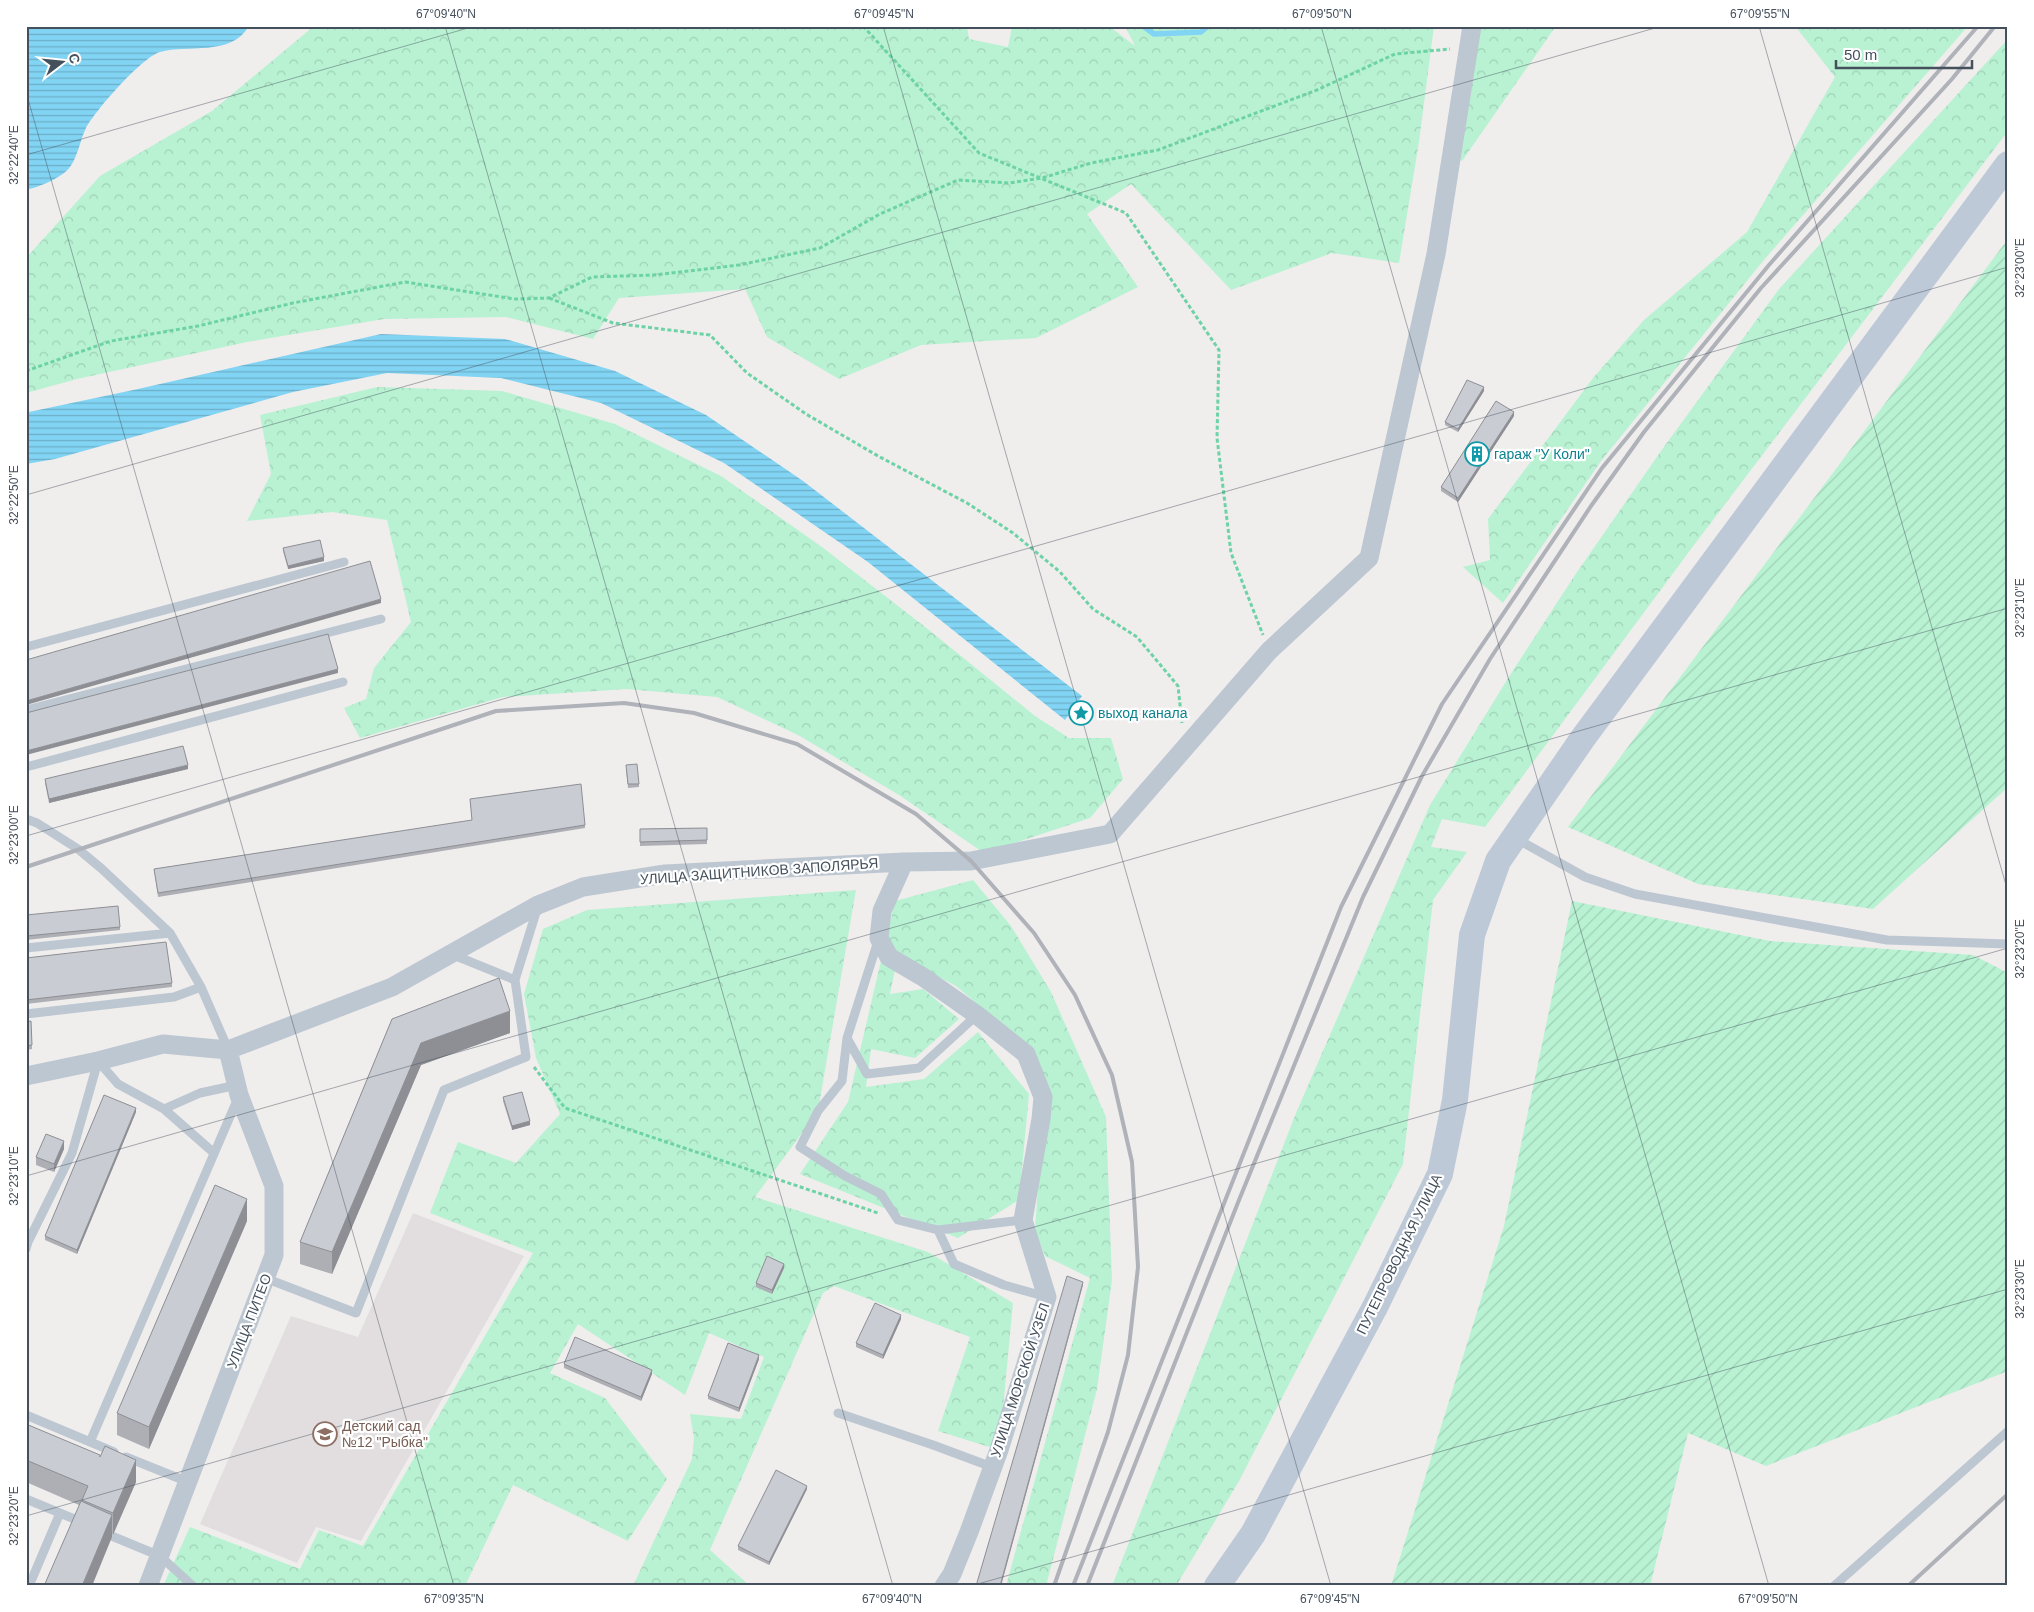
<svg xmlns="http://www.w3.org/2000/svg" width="2034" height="1612" font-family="Arial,sans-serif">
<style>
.education{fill:#e2dedf}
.forest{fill:url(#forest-crowns)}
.garden{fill:url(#garden-furrows)}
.water{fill:url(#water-rules)}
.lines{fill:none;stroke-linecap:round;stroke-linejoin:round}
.stream{stroke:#81d4f3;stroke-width:5.5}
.path{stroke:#6dd3a6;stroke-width:3;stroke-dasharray:4 2.5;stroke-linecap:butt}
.service{stroke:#bdc7d1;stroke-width:9}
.minor{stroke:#bdc7d1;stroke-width:19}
.secondary{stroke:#bec9d8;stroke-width:26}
.rail{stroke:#afb2b9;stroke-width:4}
.wall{fill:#adafb5}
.shaded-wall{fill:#8d8f94}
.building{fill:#c9ccd3;stroke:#8d8f94}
.ticks{fill:none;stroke:#44505c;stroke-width:1;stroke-opacity:0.45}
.labels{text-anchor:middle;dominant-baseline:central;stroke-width:4.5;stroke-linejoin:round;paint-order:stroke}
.culture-label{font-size:14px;fill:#0d838f;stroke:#fff;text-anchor:start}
.street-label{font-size:14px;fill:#44505c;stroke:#fff}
.education-label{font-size:14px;fill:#785e54;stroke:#fff;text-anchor:start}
.neatline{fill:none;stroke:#44505c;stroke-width:2}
.ticks-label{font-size:12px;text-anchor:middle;fill:#44505c}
</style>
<defs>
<pattern id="forest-crowns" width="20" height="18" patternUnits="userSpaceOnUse" patternTransform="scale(1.25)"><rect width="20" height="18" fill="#b8f2d2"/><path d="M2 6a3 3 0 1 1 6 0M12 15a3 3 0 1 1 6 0" fill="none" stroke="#9fd1b7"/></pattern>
<pattern id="garden-furrows" width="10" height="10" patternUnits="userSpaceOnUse" patternTransform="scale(1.25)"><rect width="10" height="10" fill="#b8f2d2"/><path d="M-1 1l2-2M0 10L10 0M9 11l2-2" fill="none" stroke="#9fd1b7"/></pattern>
<pattern id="water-rules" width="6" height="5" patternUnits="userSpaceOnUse" patternTransform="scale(1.25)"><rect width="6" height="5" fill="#81d4f3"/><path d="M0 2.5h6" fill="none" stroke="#6baec8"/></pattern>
</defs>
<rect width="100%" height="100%" fill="#f0eded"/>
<path class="education" d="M 413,1213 L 524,1256 L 361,1541 L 316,1527 L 297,1563 L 200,1524 L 291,1316 L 358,1337 Z"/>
<path class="forest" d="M 314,26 L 967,26 L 969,39 L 1008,47 L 1012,26 L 1109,26 L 1135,46 L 1125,26 L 1434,26 L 1419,142 L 1399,263 L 1332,253 L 1231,290 L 1131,184 L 1087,214 L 1138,287 L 1036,338 L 921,345 L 839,379 L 767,337 L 745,289 L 619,298 L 593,339 L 506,317 L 384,319 L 247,342 L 77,379 L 26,393 L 26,258 L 100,176 L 212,111 Z
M 1479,26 L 1556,26 L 1462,161 L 1456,159 Z
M 1795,26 L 1968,26 L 1763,261 L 1601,461 L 1503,603 L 1463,567 L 1490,560 L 1488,519 L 1593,378 L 1644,320 L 1747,232 L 1835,77 Z
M 2008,39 L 2008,131 L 1691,549 L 1485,827 L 1442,819 L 1431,847 L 1467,852 L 1433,900 L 1403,1164 L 1239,1481 L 1176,1586 L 1112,1586 L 1296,1113 L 1430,805 L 1510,675 L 1575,575 L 1661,451 L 1779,289 Z
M 377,387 L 502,391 L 615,424 L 721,476 L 822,547 L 929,630 L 1035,716 L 1069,738 L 1111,738 L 1123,779 L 1090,818 L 984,853 L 899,795 L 798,735 L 717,697 L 627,689 L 503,697 L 360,738 L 344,708 L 366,699 L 374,668 L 411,622 L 387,520 L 332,512 L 247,521 L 271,474 L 260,415 Z
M 973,880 L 1011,926 L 1051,992 L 1106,1117 L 1112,1280 L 1097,1389 L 1046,1586 L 1006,1586 L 1090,1278 L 1045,1256 L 1035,1231 L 1038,1187 L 1051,1098 L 1031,1049 L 956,986 L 898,955 L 890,994 L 923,989 L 959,1019 L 915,1058 L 871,1049 L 866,1087 L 924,1079 L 978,1032 L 1029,1094 L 1019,1200 L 958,1238 L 800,1174 L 848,1102 L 895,901 Z
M 856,890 L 818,1111 L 755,1197 L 928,1252 L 1013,1303 L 999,1450 L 938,1431 L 970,1337 L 834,1286 L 823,1293 L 710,1550 L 749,1585 L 633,1586 L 692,1459 L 694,1438 L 690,1414 L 741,1419 L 764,1357 L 709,1333 L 685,1395 L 578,1324 L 550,1373 L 605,1398 L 667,1479 L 628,1541 L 513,1485 L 465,1586 L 163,1586 L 190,1527 L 300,1569 L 319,1530 L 363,1546 L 533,1253 L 430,1213 L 458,1142 L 516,1163 L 560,1114 L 536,1058 L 524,994 L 543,929 L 587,910 Z"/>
<path class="garden" d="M 2008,239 L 2008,787 L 1873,909 L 1698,884 L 1568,827 Z
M 1572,901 L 1770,941 L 1973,955 L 2008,973 L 2008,1371 L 1766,1466 L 1688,1433 L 1650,1586 L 1391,1586 L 1504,1226 Z"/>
<path class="water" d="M 26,26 L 249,26 C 231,57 188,44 160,52 C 142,57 95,111 86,128 C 80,140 78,156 70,167 C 62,178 39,187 26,190 Z
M 381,334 L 505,339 L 615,371 L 706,415 L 803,481 L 1082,696 L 1065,720 L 868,562 L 724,463 L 601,403 L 501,378 L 387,373 L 293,392 L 55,459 L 26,464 L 26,413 L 29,412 L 138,389 Z"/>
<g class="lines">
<path class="stream" d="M 1143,26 L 1154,34 L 1201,32 L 1208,26"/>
<path class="path" d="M 863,26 L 979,153 L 1126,213 L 1219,350 L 1217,438 L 1231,553 L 1263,635
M 549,298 L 613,323 L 710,335 L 747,373 L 806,414 L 878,456 L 967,503 L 1013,533 L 1060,572 L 1093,609 L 1137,637 L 1178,686 L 1182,723
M 26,371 L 111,341 L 198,326 L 293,303 L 405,282 L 515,299 L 549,298 L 592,277 L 655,275 L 739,265 L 820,248 L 880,214 L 958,180 L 1009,183 L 1042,178 L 1091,163 L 1158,150 L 1317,90 L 1395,54 L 1450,49
M 534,1067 L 565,1108 L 878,1213"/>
<path class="service" d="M 26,647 L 344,562
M 26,710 L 381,619
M 26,767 L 343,682
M 26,819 L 37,823 L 78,849 L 102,869 L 170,933 L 201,987 L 228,1049
M 1515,838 L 1585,877 L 1635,894 L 1887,940 L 2008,944
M 878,941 L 847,1038 L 842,1081 L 818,1111 L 800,1147 L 845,1176 L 881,1194 L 898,1220 L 938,1230 L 1023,1220
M 26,948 L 170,933
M 515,980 L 538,906
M 26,1014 L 174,997 L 201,987
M 847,1038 L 867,1074 L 919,1068 L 977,1015
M 98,1061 L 118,1084 L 164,1109 L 214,1153
M 164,1109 L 200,1093 L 237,1085
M 938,1230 L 954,1264 L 1004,1285 L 1047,1297
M 26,1249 L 28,1242 L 72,1153 L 98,1061
M 265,1278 L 356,1313 L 444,1090 L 526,1057 L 515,980 L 451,954
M 838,1413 L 933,1445 L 992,1467
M 26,1415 L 114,1452
M 90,1442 L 238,1098
M 126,1457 L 188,1482
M 26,1499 L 84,1523
M 102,1532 L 160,1556 L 193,1586
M 29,1586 L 60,1513
M 1834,1586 L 2008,1431"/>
<path class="minor" d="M 904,862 L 882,911 L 879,938 L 889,957 L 923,977 L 977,1015 L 1026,1054 L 1043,1097 L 1041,1119 L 1023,1220 L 1047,1297 L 999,1450 L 969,1532 L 952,1574 L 944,1586
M 26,1076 L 98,1061 L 163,1044 L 228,1050 L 392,987 L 538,905 L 583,887 L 665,874 L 904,862 L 971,861 L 1110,834 L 1269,651 L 1369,558 L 1436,254 L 1472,26
M 148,1586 L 274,1255 L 274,1186 L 239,1095 L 228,1050"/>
<path class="secondary" d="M 1217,1586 L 1253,1534 L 1375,1307 L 1440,1174 L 1455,1100 L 1472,935 L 1498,861 L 1583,738 L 2008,164"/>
<path class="rail" d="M 26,867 L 496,711 L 624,703 L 694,713 L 797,744 L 916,814 L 971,861 L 1034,933 L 1075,995 L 1112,1075 L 1132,1162 L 1138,1267 L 1128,1355 L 1108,1432 L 1054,1586
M 1073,1586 L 1341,907 L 1442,704 L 1602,468 L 1769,265 L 1978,26
M 1087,1586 L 1239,1200 L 1363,897 L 1422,776 L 1490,659 L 1591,506 L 1644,432 L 1761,288 L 1952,79 L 1995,26
M 1908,1586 L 2008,1494"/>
</g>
<path class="wall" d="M 1484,391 L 1458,432 L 1445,425 L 1445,422 Z
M 1514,416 L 1458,502 L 1441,491 L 1441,487 Z
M 283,548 L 324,561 L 288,569 L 283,551 Z
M 188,769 L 49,803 L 45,783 L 45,779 Z
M 626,769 L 639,784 L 639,787 L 628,788 Z
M 470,799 L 585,825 L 585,828 L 158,897 L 154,869 L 472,821 Z
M 707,828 L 707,844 L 640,846 L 640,829 Z
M 26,915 L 120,927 L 120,930 L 26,940 Z
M 26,958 L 172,983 L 172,987 L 26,1004 Z
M 392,1019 L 510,1033 L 421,1065 L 332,1274 L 300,1264 L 300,1242 Z
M 31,1021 L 32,1049 L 26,1050 L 26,1022 Z
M 503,1097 L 530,1125 L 512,1130 L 503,1101 Z
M 136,1112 L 77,1254 L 45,1240 L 45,1236 Z
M 64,1149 L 54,1172 L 36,1165 L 36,1157 Z
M 247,1221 L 149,1449 L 117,1435 L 117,1413 Z
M 784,1268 L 772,1294 L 756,1287 L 756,1283 Z
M 901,1319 L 883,1359 L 856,1347 L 856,1343 Z
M 759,1359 L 739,1412 L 708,1399 L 708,1396 Z
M 564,1364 L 652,1374 L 641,1401 L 564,1368 Z
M 26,1424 L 100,1457 L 136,1482 L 112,1535 L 112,1537 L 79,1505 L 26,1482 Z
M 807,1489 L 769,1565 L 738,1550 L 738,1546 Z"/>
<path class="shaded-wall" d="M 1484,387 L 1484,391 L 1458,432 L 1458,429 Z
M 1514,412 L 1514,416 L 1458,502 L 1458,498 Z
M 324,557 L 324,561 L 288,569 L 288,566 Z
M 381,599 L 381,603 L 26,705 L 26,701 Z
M 338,669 L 338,673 L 26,755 L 26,751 Z
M 188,765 L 188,769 L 49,803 L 49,799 Z
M 510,1011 L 510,1033 L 421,1065 L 332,1274 L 332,1252 L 421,1043 Z
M 136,1108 L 136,1112 L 77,1254 L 77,1250 Z
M 530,1121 L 530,1125 L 512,1130 L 512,1126 Z
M 64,1141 L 64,1149 L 54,1172 L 54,1164 Z
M 247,1199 L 247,1221 L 149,1449 L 149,1427 Z
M 784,1264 L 784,1268 L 772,1294 L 772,1290 Z
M 1083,1282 L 1083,1285 L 1001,1586 L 1000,1586 Z
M 901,1315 L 901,1319 L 883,1359 L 883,1355 Z
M 759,1355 L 759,1359 L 739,1412 L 739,1408 Z
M 652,1370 L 652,1374 L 641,1401 L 641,1397 Z
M 136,1460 L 136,1482 L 113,1535 L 113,1513 Z
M 807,1486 L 807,1489 L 769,1565 L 769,1562 Z
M 112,1515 L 112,1537 L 92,1586 L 82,1586 Z"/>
<path class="building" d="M 1467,380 L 1484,387 L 1458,429 L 1445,422 Z
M 1496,401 L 1514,412 L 1458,498 L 1441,487 Z
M 320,540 L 324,557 L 288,566 L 283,548 Z
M 370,561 L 381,599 L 26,701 L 26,660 Z
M 328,634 L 338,669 L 26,751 L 26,713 Z
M 183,746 L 188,765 L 49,799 L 45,779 Z
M 637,764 L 639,784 L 628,784 L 626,765 Z
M 581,784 L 585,825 L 158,893 L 154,869 L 472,820 L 470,799 Z
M 707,828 L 707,840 L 640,842 L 640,829 Z
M 118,906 L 120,927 L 26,936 L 26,915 Z
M 166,942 L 172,983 L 26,1000 L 26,958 Z
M 499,978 L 510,1011 L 421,1043 L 332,1252 L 300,1242 L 392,1019 Z
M 31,1021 L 32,1045 L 26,1046 L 26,1022 Z
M 522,1092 L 530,1121 L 512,1126 L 503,1097 Z
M 104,1095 L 136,1108 L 77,1250 L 45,1236 Z
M 46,1134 L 64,1141 L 54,1164 L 36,1157 Z
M 215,1185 L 247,1199 L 149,1427 L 117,1413 Z
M 767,1256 L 784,1264 L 772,1290 L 756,1283 Z
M 1067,1276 L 1083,1282 L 1000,1586 L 976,1586 Z
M 875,1303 L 901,1315 L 883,1355 L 856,1343 Z
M 575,1337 L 652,1370 L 641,1397 L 564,1364 Z
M 728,1343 L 759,1355 L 739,1408 L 708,1396 Z
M 26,1424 L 100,1455 L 100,1457 L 105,1446 L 136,1460 L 113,1513 L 82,1500 L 88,1486 L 26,1460 Z
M 776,1470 L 807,1486 L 769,1562 L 738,1546 Z
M 81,1501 L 112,1515 L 82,1586 L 44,1586 Z"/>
<path class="ticks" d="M 445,26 L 893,1586M 883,26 L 1331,1586M 1321,26 L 1769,1586M 1759,26 L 2008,892M 26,92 L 454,1586M 26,155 L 475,26M 26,495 L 1662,26M 26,836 L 2008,267M 26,1176 L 2008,608M 26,1516 L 2008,948M 971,1586 L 2008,1289"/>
<defs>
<g id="building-ring" transform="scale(1.25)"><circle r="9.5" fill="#fff" stroke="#0f9aa8" stroke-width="1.5"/><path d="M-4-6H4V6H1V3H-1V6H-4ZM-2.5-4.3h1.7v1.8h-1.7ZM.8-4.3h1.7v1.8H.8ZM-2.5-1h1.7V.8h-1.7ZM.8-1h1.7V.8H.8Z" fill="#0f9aa8"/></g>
<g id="sight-ring" transform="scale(1.25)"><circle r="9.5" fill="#fff" stroke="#0f9aa8" stroke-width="1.5"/><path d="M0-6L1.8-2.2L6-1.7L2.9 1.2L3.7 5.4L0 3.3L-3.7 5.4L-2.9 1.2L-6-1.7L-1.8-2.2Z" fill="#0f9aa8"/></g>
<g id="school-ring" transform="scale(1.25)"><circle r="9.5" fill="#fff" stroke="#8d6e63" stroke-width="1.5"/><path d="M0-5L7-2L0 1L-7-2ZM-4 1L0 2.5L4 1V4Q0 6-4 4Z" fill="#8d6e63"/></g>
</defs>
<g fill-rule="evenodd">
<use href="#building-ring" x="1477" y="454"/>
<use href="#sight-ring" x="1081" y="713"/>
<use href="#school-ring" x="325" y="1434"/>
</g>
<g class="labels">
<g class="culture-label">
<text x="1494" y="454">гараж "У Коли"</text>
<text x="1098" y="713">выход канала</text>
</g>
<g class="street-label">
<text transform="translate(759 871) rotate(-4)">УЛИЦА ЗАЩИТНИКОВ ЗАПОЛЯРЬЯ</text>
<text transform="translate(1399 1254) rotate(-64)">ПУТЕПРОВОДНАЯ УЛИЦА</text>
<text transform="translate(249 1321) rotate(-69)">УЛИЦА ПИТЕО</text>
<text transform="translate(1020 1380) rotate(-72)">УЛИЦА МОРСКОЙ УЗЕЛ</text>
</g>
<g class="education-label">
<text x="342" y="1426">Детский сад<tspan x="342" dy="16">№12 "Рыбка"</tspan></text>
</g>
</g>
<rect width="2034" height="1612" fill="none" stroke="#ffffff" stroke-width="55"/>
<g transform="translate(62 62) rotate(74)" stroke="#ffffff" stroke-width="4" paint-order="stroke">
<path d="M0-4L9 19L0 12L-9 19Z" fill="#44505c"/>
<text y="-8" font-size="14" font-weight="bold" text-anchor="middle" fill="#44505c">С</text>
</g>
<path d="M1836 60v8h136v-8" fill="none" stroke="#44505c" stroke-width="2.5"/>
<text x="1844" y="60" font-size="15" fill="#44505c" stroke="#ffffff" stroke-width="4" paint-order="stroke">50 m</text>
<rect x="28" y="28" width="1978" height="1556" class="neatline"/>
<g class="ticks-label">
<text x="446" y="18">67°09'40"N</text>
<text x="884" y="18">67°09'45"N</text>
<text x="1322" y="18">67°09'50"N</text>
<text x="1760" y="18">67°09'55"N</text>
<text transform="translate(14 155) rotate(-90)" y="4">32°22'40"E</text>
<text transform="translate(2020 268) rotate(-90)" y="4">32°23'00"E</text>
<text transform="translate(14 495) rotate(-90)" y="4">32°22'50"E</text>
<text transform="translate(2020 608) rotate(-90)" y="4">32°23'10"E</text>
<text transform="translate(14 835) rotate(-90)" y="4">32°23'00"E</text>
<text transform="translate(2020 949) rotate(-90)" y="4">32°23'20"E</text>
<text transform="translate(14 1176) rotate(-90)" y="4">32°23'10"E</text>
<text transform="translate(2020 1289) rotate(-90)" y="4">32°23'30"E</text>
<text transform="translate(14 1516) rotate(-90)" y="4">32°23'20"E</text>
<text x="454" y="1603">67°09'35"N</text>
<text x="892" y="1603">67°09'40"N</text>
<text x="1330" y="1603">67°09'45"N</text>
<text x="1768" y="1603">67°09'50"N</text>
</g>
</svg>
